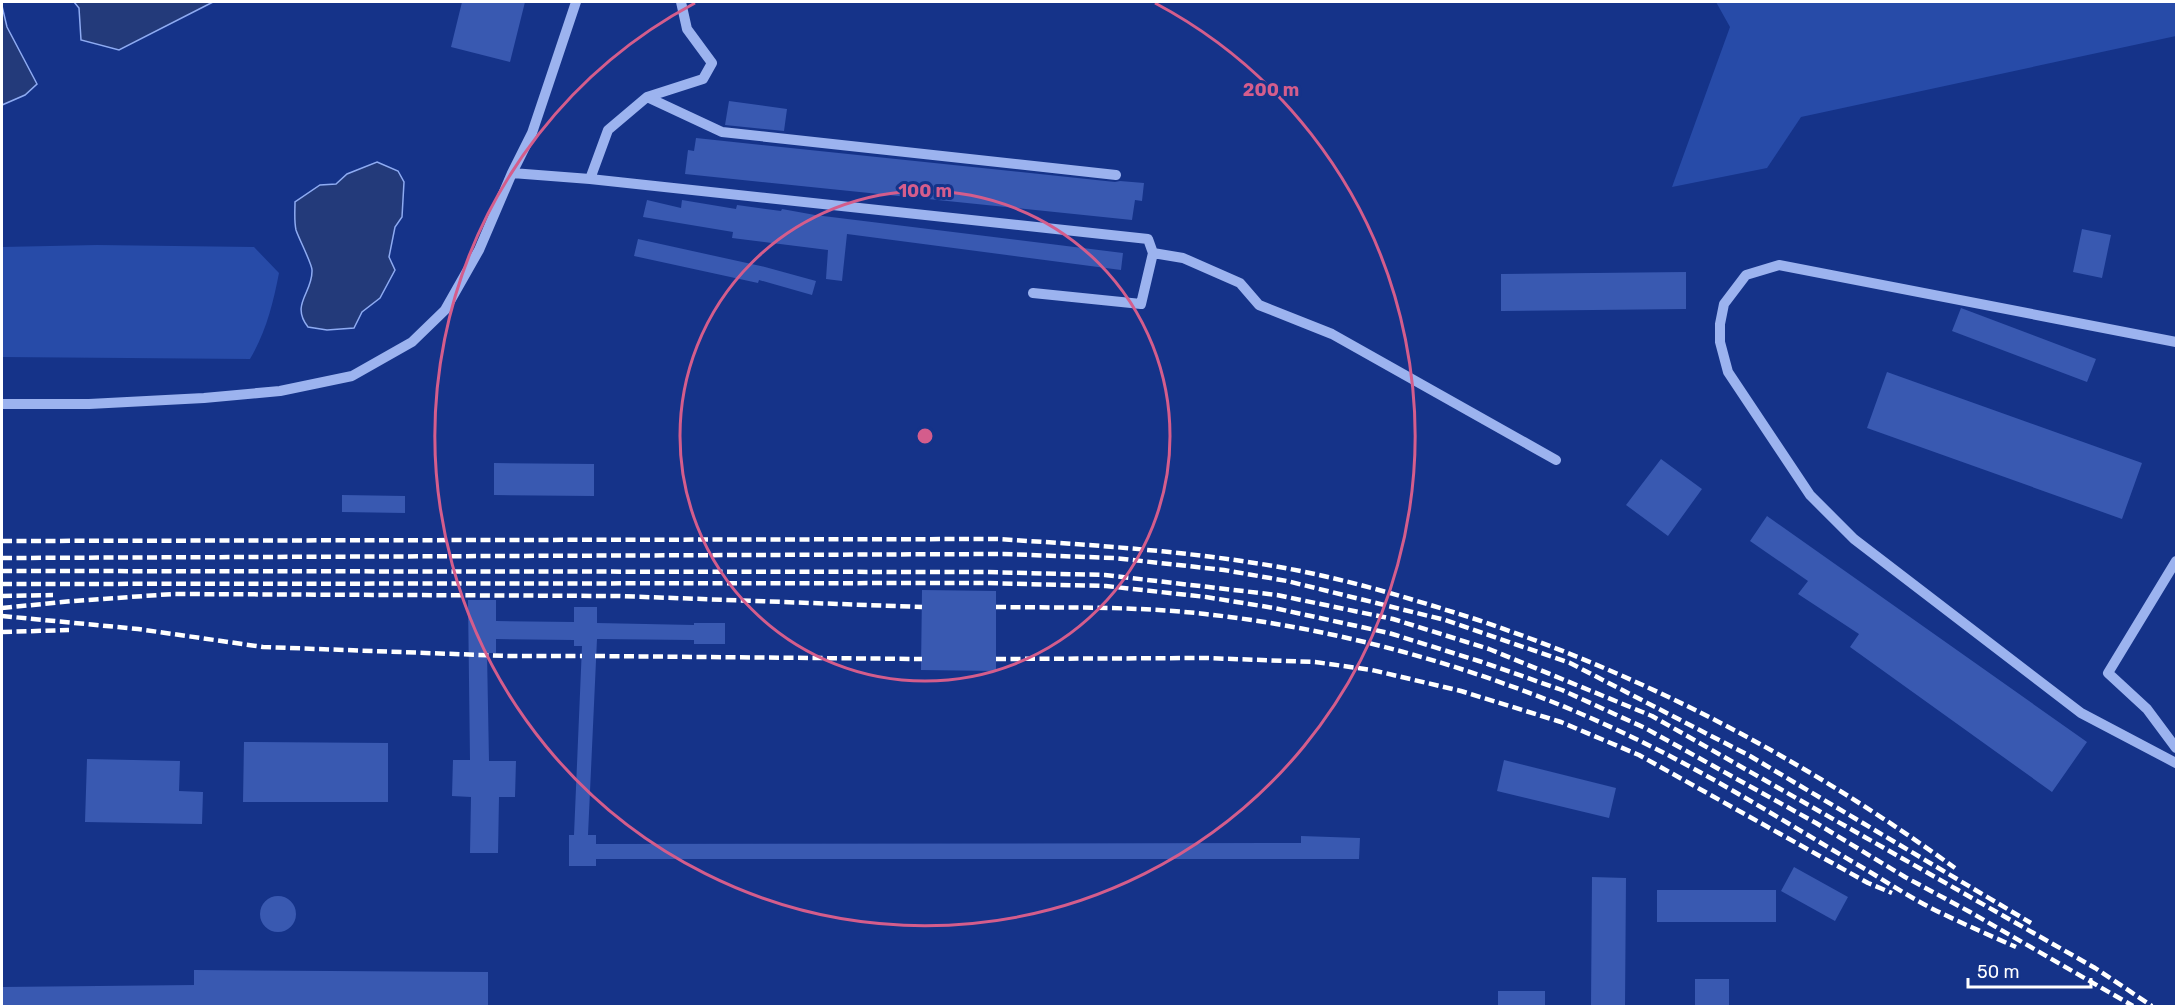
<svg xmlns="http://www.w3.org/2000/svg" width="2178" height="1008" font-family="Rubik,sans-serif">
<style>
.green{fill:#274ba8}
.water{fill:#233a7a;stroke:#8eabf2;stroke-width:1.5}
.building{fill:#3959b1}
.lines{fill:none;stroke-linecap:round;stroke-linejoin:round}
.minor{stroke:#9cb3ef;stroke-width:10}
.rail{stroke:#fff;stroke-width:4.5;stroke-dasharray:10 4.5;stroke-linecap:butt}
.ring{fill:none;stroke:#d45d8c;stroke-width:3}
.centre{fill:#d45d8c;stroke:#153389;stroke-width:3}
.ring-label{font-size:18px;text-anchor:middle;font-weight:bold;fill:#d45d8c;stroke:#153389;stroke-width:6;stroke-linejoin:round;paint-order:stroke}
</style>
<rect width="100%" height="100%" fill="#153389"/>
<path class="green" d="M 1716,2 L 2176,2 L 2176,36 L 1801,117 L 1767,168 L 1672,187 L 1730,27 Z
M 97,245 L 254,247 L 279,273 C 273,304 266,332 250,359 L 2,357 L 2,247 Z"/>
<path class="water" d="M 74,2 L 213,2 L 119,50 L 81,40 L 79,8 Z
M 2,6 L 7,27 L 37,84 L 25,95 L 2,105 Z
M 377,162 L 398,171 L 404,182 L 402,217 L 395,227 L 389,257 L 395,270 L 380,298 L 362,312 L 354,328 L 327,330 L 308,327 C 290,304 313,293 312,270 C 312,264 299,239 296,230 C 294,221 295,211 295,202 L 320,185 L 336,184 L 347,174 Z"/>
<path class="building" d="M 462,2 L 525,2 L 510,62 L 451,47 Z
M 729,101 L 787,109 L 784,131 L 725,125 Z
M 696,138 L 1115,182 L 1120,181 L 1144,183 L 1142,201 L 1135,200 L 1132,220 L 685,174 L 688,150 L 694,151 Z
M 647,200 L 681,208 L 682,200 L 736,209 L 737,205 L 781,211 L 782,209 L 815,215 L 1123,253 L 1121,270 L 847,234 L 842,281 L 826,279 L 828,250 L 732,238 L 733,232 L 643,217 Z
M 2082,229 L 2111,235 L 2102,278 L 2073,272 Z
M 638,239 L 765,267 L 816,281 L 812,295 L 759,280 L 758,283 L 634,256 Z
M 1686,272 L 1686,309 L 1501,311 L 1501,274 Z
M 1961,308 L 2096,359 L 2087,382 L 1952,331 Z
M 1887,372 L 2142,463 L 2122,519 L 1867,428 Z
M 1661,459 L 1702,489 L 1668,536 L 1626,505 Z
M 494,463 L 594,464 L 594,496 L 494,495 Z
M 342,495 L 405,496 L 405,513 L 342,512 Z
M 1767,516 L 2087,742 L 2052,792 L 1850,647 L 1859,634 L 1798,594 L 1808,581 L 1750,541 Z
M 922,590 L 996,591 L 996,671 L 921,670 Z
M 468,600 L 496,600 L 496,621 L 574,622 L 574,607 L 597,607 L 597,623 L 694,625 L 694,623 L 725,623 L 725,644 L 694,644 L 694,640 L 597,639 L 588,835 L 596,835 L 596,844 L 1301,843 L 1301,836 L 1360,838 L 1359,859 L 596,859 L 596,866 L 569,866 L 569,835 L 574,835 L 582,646 L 574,646 L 574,640 L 496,639 L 496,653 L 487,653 L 489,761 L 516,761 L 515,797 L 499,797 L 498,853 L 470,853 L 471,797 L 452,796 L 453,760 L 470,760 Z
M 244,742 L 388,743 L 388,802 L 243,802 Z
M 87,759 L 180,761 L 179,791 L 203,792 L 202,824 L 85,822 Z
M 1504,760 L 1616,788 L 1609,818 L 1497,791 Z
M 1794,867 L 1848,897 L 1835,921 L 1781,891 Z
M 1592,877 L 1626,878 L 1625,1006 L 1591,1006 Z
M 1657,890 L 1776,890 L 1776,922 L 1657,922 Z
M260 914a18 18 0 1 1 36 0a18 18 0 1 1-36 0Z
M 194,970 L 488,972 L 488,1006 L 2,1006 L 2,987 L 194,985 Z
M 1695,979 L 1729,979 L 1729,1006 L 1695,1006 Z
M 1498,991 L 1545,991 L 1545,1006 L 1498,1006 Z"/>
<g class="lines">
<path class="minor" d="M 681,2 L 687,29 L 712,63 L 703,79 L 647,97 L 722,132 L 1116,175
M 647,97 L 608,130 L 590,179 L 1148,239 L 1153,253 L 1141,304 L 1033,293
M 512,173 L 590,179
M 1153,253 L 1183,258 L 1240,283 L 1259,305 L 1332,334 L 1556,460
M 2176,342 L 1779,265 L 1746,275 L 1724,304 L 1720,324 L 1720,342 L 1728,372 L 1810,495 L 1854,539 L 2081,713 L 2176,763
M 2,404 L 89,404 L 204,398 L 280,391 L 352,376 L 412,342 L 445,310 L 479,250 L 512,173 L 532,133 L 576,2
M 2176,561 L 2108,673 L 2147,709 L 2176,748"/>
<path class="rail" d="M 2,541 L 997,539 C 1093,545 1190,551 1285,568 C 1350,580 1412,599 1475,619 C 1651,678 1805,760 1955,868
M 2,558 L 1003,554 L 1114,558 L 1224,570 L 1287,581 L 1445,620 L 1570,663 L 1750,756 L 2031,923
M 2,571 L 985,572 L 1105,575 L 1277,595 L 1393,619 L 1489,649 L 1652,716 L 2095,968 L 2152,1006
M 2,584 L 984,583 L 1106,586 L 1206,597 L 1274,608 L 1389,633 L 1482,662 L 1562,690 L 1645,728 L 1816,823 L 1905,877 L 1970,912 L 2133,1006
M 2,596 L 53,595
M 996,607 C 1066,608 1136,606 1205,614 C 1351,630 1503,674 1636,739 C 1715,777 1793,827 1870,872 C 1893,886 1916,901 1941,913 C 1966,925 1991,936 2016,947
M 2,608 L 73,601 L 173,594 L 618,596 L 922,607
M 2,616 L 138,629 L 263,647 L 509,656 L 582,656
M 2,632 L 69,630
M 595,656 L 922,659
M 996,659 L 1206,658 L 1315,662 L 1372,670 L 1461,691 L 1561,722 L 1639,755 L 1868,883 L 1892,893"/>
</g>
<g class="ring">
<circle cx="925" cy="436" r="245"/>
<path d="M1155 3A490 490 0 1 1 695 3"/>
</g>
<circle cx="925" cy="436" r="9" class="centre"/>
<g class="ring-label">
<text x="1271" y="96">200 m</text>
<text x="925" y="197">100 m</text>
</g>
<rect width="2178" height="1008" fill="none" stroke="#ffffff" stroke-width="6"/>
<path d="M1968 978v9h123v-9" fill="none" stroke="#ffffff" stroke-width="3"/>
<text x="1977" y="978" font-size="18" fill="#ffffff" stroke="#153389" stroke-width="4.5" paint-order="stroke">50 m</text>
</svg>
